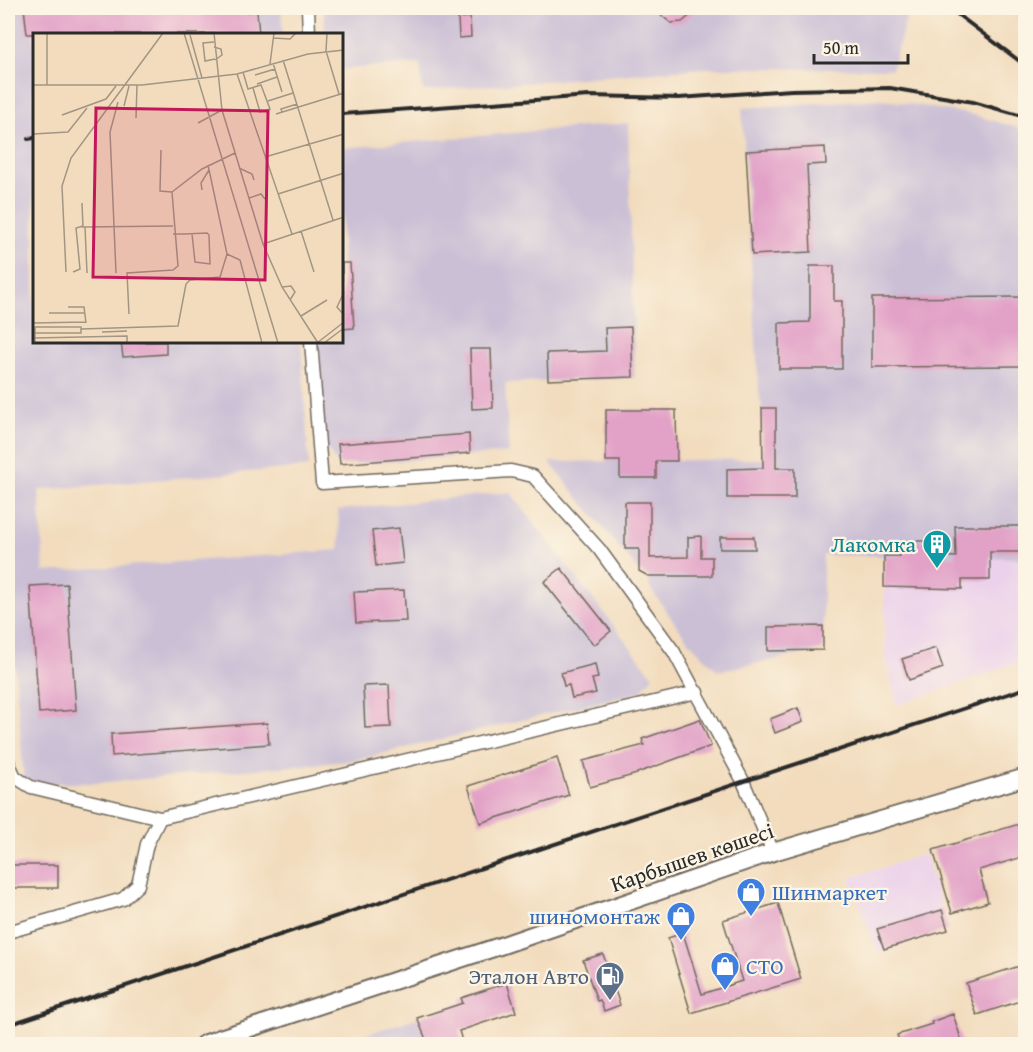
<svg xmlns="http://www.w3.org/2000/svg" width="1033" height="1052" font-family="'Gentium Book Plus',serif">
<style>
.built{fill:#ebd1eb}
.industrial{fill:#cbbfd5}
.building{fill:#e2a1c7}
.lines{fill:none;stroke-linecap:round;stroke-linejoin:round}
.street-casing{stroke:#71695e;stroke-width:15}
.secondary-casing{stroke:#71695e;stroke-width:20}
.street{stroke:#fff;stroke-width:12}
.secondary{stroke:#fff;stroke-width:16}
.rail{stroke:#2b2b2b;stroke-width:4}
.labels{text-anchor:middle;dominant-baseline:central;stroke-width:4.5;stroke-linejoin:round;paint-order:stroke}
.culture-label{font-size:22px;fill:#0d838f;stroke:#fcf5e5;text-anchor:end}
.street-label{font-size:22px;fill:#2b2b2b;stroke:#fcf5e5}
.shop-label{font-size:22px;fill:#366cbe;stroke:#fcf5e5;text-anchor:start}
.service-label{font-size:22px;fill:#4e5e75;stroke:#fcf5e5;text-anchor:end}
.inset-road{fill:none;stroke:#a29583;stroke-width:1.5}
.view{fill:#c2185b;fill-opacity:0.15;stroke:#c2185b;stroke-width:3}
.inset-edge{fill:none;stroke:#2b2b2b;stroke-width:3}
</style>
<rect width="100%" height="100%" fill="#fcf5e5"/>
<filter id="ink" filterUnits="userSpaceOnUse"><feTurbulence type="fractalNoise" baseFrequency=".0167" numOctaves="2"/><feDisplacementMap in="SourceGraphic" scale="12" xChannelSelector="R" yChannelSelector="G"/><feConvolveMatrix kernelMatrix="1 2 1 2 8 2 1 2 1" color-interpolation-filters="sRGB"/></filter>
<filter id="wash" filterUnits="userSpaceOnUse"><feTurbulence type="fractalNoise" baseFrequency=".008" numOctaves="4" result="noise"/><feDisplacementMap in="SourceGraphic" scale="24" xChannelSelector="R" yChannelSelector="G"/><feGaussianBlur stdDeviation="1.35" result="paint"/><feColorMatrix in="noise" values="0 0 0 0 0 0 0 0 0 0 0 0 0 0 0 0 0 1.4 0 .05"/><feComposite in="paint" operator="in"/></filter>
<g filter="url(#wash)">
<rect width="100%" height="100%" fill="#f2dcbd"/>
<path class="built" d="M 884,556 L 1025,558 L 1025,660 L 897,705 L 885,654 Z
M 925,854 L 948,930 L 877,952 L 850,878 Z"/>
<path class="industrial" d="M 8,8 L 281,8 L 283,34 L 34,34 L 34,342 L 301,342 L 309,467 L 39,490 L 44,572 L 340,550 L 338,510 L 510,492 L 653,676 L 640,692 L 351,761 L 96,783 L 24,783 L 8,575 Z
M 324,8 L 909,8 L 892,69 L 703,68 L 423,91 L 420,64 L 342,69 L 342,34 L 325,34 Z
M 1007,8 L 1025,8 L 1025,22 Z
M 880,99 L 970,114 L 1025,130 L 1025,558 L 823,555 L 823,650 L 718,671 L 688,641 L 650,588 L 648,576 L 639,571 L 549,462 L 763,459 L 762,408 L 759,393 L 742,108 Z
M 628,123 L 635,378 L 505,383 L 509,453 L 339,465 L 323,444 L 317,342 L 342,342 L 342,148 Z
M 451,1007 L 463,1044 L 346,1044 L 360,1040 L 360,1036 Z"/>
<g id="blocks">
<path class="building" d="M 24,8 L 243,8 L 244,12 L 257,11 L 259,34 L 27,34 Z
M 660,8 L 699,8 L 682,22 L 671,23 L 661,15 Z
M 470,17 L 471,37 L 459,38 L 458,18 Z
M 825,147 L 826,164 L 807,165 L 811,252 L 752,255 L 746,151 Z
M 342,263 L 350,263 L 354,328 L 342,329 Z
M 810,266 L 834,266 L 834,301 L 842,301 L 842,369 L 779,369 L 779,323 L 810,322 Z
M 1026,297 L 1026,366 L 872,367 L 872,298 Z
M 631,327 L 633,377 L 548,380 L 547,353 L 606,351 L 605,328 Z
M 121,342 L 166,342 L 166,354 L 123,357 Z
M 470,349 L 491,349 L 493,408 L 472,409 Z
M 762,408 L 776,408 L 776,468 L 795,468 L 795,498 L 727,498 L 727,469 L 763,468 Z
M 606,410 L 676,410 L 677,461 L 656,461 L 656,478 L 620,478 L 620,461 L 606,461 Z
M 469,434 L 470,453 L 340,464 L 338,444 Z
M 625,502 L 650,502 L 650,558 L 688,557 L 688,537 L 701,536 L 701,557 L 712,557 L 712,576 L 648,576 L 639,571 L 639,549 L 625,549 Z
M 955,526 L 1026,526 L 1026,552 L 990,552 L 990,580 L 962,580 L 962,589 L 884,587 L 884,556 L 899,556 L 899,541 L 934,541 L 934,556 L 956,557 Z
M 399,528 L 403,563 L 376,566 L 372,531 Z
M 720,537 L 754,537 L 755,549 L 720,549 Z
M 561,568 L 611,631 L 594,645 L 544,582 Z
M 67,584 L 76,710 L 39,713 L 30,586 Z
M 404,590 L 406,621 L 356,623 L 354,592 Z
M 823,626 L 823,650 L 768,651 L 768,627 Z
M 936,648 L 943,668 L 909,680 L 902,659 Z
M 595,664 L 598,678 L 592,679 L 596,693 L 572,698 L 569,685 L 564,686 L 561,673 Z
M 389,685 L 391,727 L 365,728 L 363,686 Z
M 798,708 L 803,722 L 775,733 L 770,719 Z
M 700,719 L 711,746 L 637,773 L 637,774 L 590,787 L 583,761 L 644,745 L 642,739 Z
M 267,723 L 269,744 L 112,756 L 111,734 Z
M 557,758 L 569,795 L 480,823 L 468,786 Z
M 1026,822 L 1026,856 L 979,870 L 988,902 L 952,913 L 933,850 Z
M 8,865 L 58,865 L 58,888 L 8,888 Z
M 778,903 L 801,979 L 691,1013 L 668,938 L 683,933 L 702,994 L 742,981 L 723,920 Z
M 942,910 L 948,930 L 884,949 L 877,929 Z
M 603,954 L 620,1005 L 604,1011 L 600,1000 L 597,1001 L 583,960 Z
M 1026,964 L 1026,999 L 977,1015 L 966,983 Z
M 507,983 L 516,1012 L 459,1031 L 463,1044 L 428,1044 L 417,1018 L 463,1003 L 461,998 Z
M 953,1014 L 962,1042 L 955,1044 L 900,1044 L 897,1035 L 932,1024 L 931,1022 Z"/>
</g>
</g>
<g filter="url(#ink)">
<use href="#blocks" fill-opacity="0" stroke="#71695e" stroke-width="1.5"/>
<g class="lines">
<g class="street-casing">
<path id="street" d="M 308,8 L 309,34
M 311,342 L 322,483 L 511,471 L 533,476 L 599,549 L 674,652 L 743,781 L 773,852
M 8,762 L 15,777 L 31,787 L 160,818
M 8,932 L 123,899 L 138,885 L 147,844 L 160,818 L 697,692"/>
</g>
<g class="secondary-casing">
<path id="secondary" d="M 204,1044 L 223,1037 L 500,946 L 773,852 L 1026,777"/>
</g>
<use href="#street" class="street"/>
<use href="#secondary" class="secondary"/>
<path class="rail" d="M 949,8 L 1026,66
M 342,114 L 589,96 L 679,98 L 792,90 L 890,88 L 973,102 L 1026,117
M 28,139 L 34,138
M 8,1025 L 1026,688"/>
</g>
</g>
<defs>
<g id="building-pin" transform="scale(1.5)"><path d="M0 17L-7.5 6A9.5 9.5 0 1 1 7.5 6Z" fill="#0f9aa8" stroke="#fcf5e5"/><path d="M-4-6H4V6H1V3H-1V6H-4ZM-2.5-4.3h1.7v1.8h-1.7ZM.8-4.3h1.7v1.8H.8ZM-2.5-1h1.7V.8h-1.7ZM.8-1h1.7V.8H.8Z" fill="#fff"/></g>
<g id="shop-pin" transform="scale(1.5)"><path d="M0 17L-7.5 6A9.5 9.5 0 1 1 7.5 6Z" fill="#3f7fe0" stroke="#fcf5e5"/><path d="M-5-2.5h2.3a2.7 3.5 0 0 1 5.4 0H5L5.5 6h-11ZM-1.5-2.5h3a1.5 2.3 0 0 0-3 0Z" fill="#fff"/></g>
<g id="fuel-pin" transform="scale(1.5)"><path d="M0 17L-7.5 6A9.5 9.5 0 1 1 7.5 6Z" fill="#5c6f8a" stroke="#fcf5e5"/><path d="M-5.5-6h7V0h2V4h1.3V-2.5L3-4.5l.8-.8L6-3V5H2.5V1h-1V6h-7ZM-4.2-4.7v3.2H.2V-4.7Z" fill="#fff"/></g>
</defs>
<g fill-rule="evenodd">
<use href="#building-pin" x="937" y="544"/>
<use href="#shop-pin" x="751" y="892"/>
<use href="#shop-pin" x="681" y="916"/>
<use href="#shop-pin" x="725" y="966"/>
<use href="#fuel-pin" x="610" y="976"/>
</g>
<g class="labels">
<g class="culture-label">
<text x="916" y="544">Лакомка</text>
</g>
<g class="street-label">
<text transform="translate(692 857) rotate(-19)">Карбышев көшесі</text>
</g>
<g class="shop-label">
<text x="772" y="892">Шинмаркет</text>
<text x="660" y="916" text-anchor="end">шиномонтаж</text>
<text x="746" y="966">СТО</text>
</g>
<g class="service-label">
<text x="589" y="976">Эталон Авто</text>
</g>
</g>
<g transform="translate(33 33)">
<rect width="310" height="310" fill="#f2dcbd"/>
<path class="inset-road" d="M 151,0 L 245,310M 181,0 L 189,77 L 230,211 L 249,254 L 285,310M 294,0 L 293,18 L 306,61M 157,2 L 169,45M 240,5 L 257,6 L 263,0M 181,9 L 170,10 L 172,28 L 182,26M 181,14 L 188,16 L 189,22 L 182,27M 250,27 L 300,187M 240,30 L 249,59M 237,31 L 241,0M 210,39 L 215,56 L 228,52 L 237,76 L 227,79 L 220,55M 204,41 L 259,201M 222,42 L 242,36M 224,51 L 244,44M 0,52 L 109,52 L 204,41 L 275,21 L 311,17M 14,52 L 14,0M 235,68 L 260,60M 91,73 L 96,53M 249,79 L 248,76 L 264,71M 243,81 L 311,60M 29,82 L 73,66 L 83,53M 103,85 L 104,52M 165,90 L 189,77M 0,101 L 35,99 L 54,75M 128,117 L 127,158 L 139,159M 232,124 L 311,101M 175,132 L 194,221 L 207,227 L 229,310M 206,135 L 219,141 L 221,147M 169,157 L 168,150 L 176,137M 245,161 L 311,140M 216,165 L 228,161 L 232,166M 49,170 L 50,194 L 140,193M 52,194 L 54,240M 268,198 L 281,239M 140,201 L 151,201 L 174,200 L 176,202 L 177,231 L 162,229 L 159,201M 230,211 L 311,184M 33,239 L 29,153 L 38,125 L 130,0M 40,239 L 47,236 L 43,195 L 50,193M 83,240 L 77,99 L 85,69M 249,254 L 258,253 L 262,259 L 257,267M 311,259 L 304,274 L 311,282M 35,274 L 51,274 L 53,290M 16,280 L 51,280M 96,281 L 94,240 L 140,237 L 145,233 L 139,159 L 169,136 L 202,120M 268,283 L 294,267M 0,290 L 53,289M 48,296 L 145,293 L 153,251 L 157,247 L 187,244 L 194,221M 69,299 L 94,298M 2,300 L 48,300 L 48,294 L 2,294 L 2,310M 1,305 L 94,303 L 94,310M 284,310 L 311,289M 291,310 L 311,295"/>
<path class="view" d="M 63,75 L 235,78 L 232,247 L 60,244 Z"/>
<rect width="310" height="310" class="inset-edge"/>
</g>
<rect width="1033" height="1052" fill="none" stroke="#fcf5e5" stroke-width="30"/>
<path d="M814 54v9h94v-9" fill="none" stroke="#2b2b2b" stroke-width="3"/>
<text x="823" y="54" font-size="18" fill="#2b2b2b" stroke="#fcf5e5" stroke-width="4.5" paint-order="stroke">50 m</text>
</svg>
